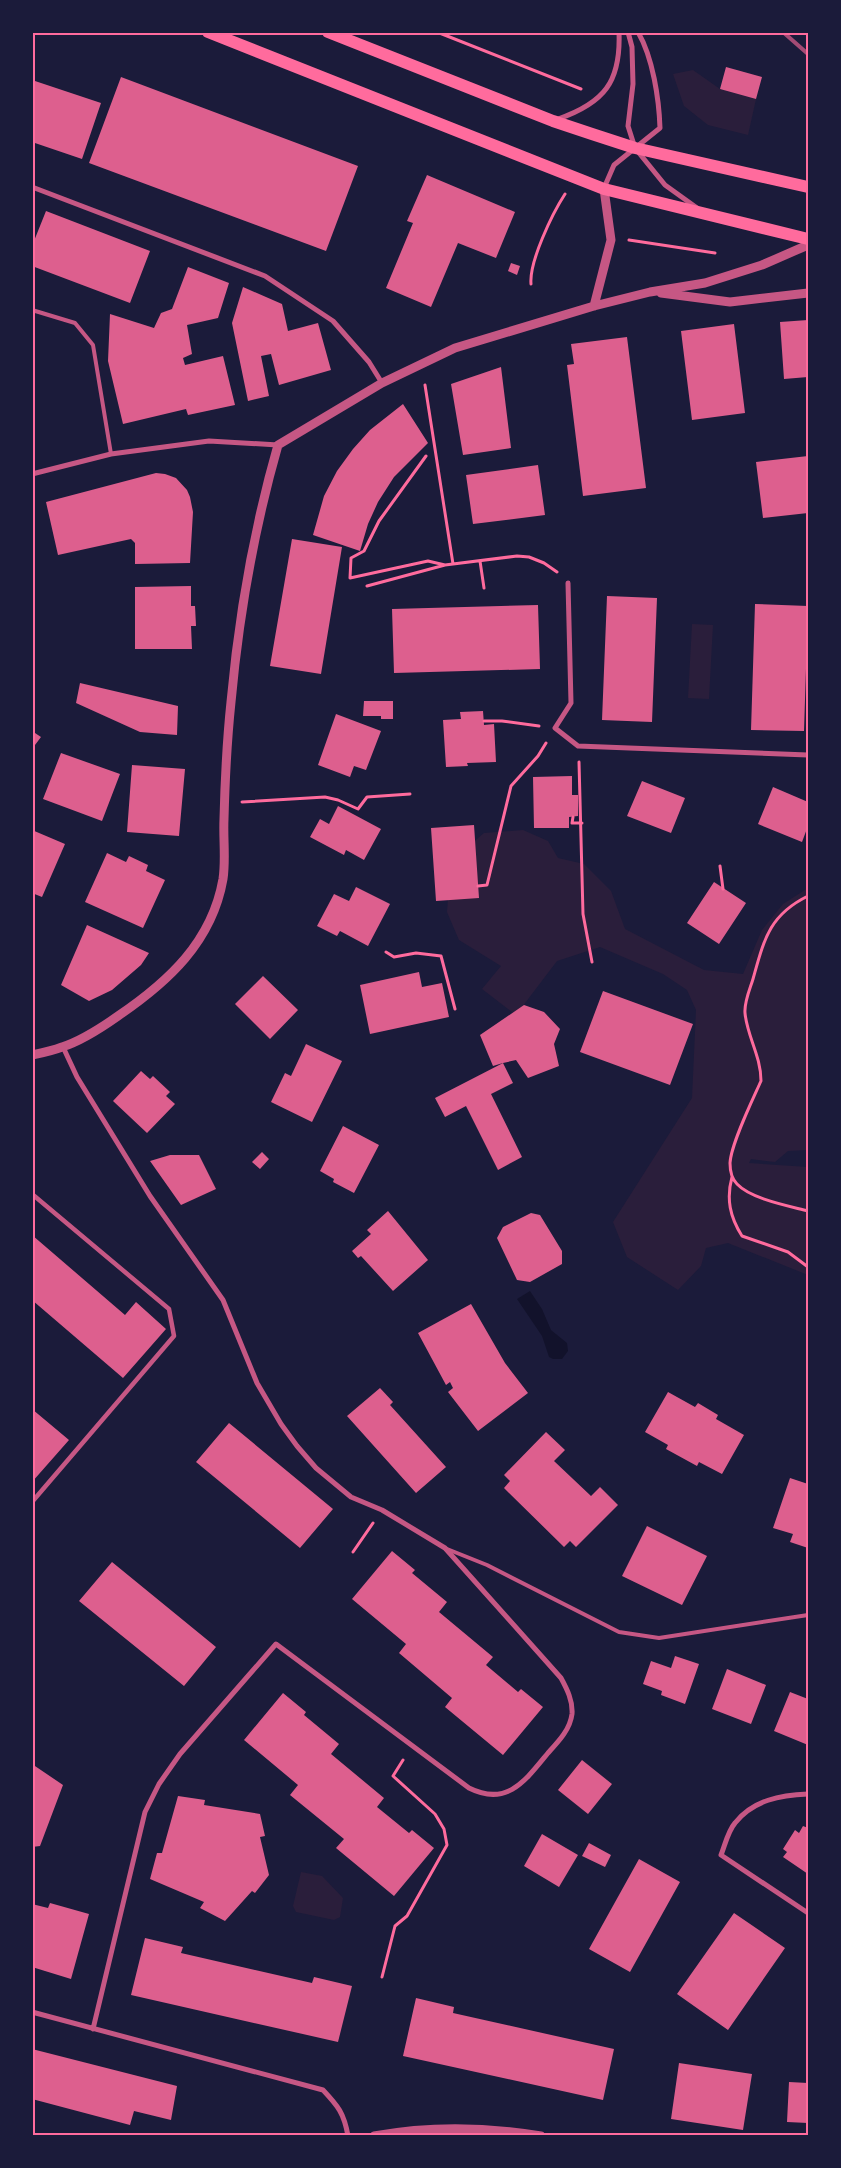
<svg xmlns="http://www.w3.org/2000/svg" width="841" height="2168" font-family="'Exo 2',sans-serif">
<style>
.green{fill:#2a1e3b}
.water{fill:#12122b}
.building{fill:#dd5f8e}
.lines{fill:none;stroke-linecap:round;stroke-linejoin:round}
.path{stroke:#ff6b9d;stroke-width:3}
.service{stroke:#c65784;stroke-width:4}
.pedestrian{stroke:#c65784;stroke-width:4.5}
.minor{stroke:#c65784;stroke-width:5}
.tertiary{stroke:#c65784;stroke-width:9}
.primary{stroke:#ff6b9d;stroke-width:12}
.rail{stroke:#a44b75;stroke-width:4}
.neatline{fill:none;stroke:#ff6b9d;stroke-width:2}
</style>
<rect width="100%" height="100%" fill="#1b1b3a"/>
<path class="green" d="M 693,70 L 720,89 L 756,99 L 748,135 L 708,125 L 684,106 L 673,74 Z
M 692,624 L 713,625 L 709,699 L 688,698 Z
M 523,830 L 548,841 L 558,858 L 584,864 L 611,891 L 625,929 L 704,970 L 743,974 L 762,930 L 783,904 L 808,888 L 808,1150 L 788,1151 L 775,1162 L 751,1159 L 749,1163 L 808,1167 L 808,1275 L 728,1243 L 706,1248 L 701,1266 L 678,1290 L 627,1257 L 613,1222 L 692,1098 L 696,1010 L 687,990 L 663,974 L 600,947 L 557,961 L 516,1015 L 482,989 L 501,966 L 459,940 L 447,912 L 451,861 L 484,833 Z
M 301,1872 L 322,1876 L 343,1898 L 340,1917 L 334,1920 L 296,1912 L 293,1906 Z"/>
<path class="water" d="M 530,1291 L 542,1309 L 551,1330 L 567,1343 L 568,1351 L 562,1359 L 553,1359 L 549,1357 L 542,1336 L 517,1299 Z"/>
<path class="building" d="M 726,67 L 762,77 L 756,99 L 720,89 Z
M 121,77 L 358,166 L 326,251 L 89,163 Z
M 32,80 L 101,103 L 82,159 L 32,142 Z
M 427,175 L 515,212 L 496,258 L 458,243 L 431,307 L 386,288 L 413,223 L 407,221 Z
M 46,211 L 150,251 L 130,303 L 32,266 L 32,246 Z
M 511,263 L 520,266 L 517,275 L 508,271 Z
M 188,267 L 229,283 L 218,318 L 187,325 L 192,354 L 183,358 L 185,365 L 223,356 L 235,405 L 188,415 L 186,409 L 123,424 L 108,361 L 110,314 L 154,328 L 161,313 L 172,309 Z
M 243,287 L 282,304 L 288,331 L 318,323 L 331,370 L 279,385 L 271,354 L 261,356 L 269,396 L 248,401 L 232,323 Z
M 808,320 L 808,377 L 784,379 L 780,322 Z
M 734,324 L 745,413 L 692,420 L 681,331 Z
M 627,337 L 646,488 L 583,496 L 567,365 L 574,364 L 571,344 Z
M 501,367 L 511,448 L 463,455 L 451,384 Z
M 403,404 L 428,443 L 394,477 L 378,502 L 368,524 L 360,551 L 313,535 L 324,496 L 337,471 L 353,449 L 370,430 Z
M 808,456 L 808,513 L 763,518 L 756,462 Z
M 538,465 L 545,515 L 473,524 L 466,475 Z
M 156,473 L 165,474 L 176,478 L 187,490 L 190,497 L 193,512 L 190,563 L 135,564 L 135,543 L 131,539 L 58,555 L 46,502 Z
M 292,539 L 342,547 L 321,674 L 270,666 Z
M 191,586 L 191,606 L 195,606 L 196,626 L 191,626 L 192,649 L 135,649 L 135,587 Z
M 607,596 L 657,598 L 652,722 L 602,720 Z
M 755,604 L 808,606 L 804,731 L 751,730 Z
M 538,605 L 540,669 L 394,673 L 392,609 Z
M 80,683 L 178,706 L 177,735 L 140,732 L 76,703 Z
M 364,701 L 393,701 L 393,719 L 381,719 L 381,716 L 363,716 Z
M 483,711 L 484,725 L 494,724 L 496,762 L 467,763 L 468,766 L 446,767 L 443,720 L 461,719 L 460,712 Z
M 336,714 L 381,731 L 366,770 L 354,766 L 350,777 L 318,765 Z
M 32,731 L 41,737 L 32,749 Z
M 61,753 L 120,774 L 102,821 L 43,799 Z
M 132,765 L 185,769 L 179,836 L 127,832 Z
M 572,776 L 572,795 L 578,795 L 578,816 L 569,817 L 569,828 L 534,828 L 533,777 Z
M 642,781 L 685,798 L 671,833 L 627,816 Z
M 773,787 L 808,802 L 808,826 L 802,842 L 758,824 Z
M 338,806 L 381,829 L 364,860 L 346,850 L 344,855 L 310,837 L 320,819 L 329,824 Z
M 474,825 L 479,898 L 436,901 L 431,828 Z
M 32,830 L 65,844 L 42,897 L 32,893 Z
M 107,853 L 126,862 L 129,856 L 148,865 L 146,871 L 165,880 L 143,928 L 85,902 Z
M 714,882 L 746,903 L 719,944 L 687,923 Z
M 356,887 L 390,904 L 368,946 L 340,931 L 337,936 L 317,926 L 334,894 L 349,901 Z
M 87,925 L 149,953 L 141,965 L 112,990 L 89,1001 L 61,985 Z
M 419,972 L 422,987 L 442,983 L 449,1017 L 370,1034 L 360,985 Z
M 263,976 L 298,1010 L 270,1039 L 235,1004 Z
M 603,991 L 693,1024 L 670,1085 L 580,1052 Z
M 524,1005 L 544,1012 L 560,1029 L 554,1044 L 559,1066 L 528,1078 L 516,1060 L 503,1063 L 513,1083 L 491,1094 L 522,1157 L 498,1170 L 466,1106 L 445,1117 L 435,1098 L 503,1063 L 493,1066 L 480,1035 Z
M 306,1044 L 342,1061 L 312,1122 L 271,1102 L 285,1073 L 291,1076 Z
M 141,1071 L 150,1079 L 153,1076 L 170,1092 L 166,1096 L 175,1104 L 147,1133 L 113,1101 Z
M 343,1126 L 379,1145 L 354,1193 L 333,1182 L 334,1179 L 320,1171 Z
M 262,1152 L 269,1159 L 260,1169 L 252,1162 Z
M 170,1155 L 199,1155 L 216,1189 L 181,1205 L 150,1161 Z
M 388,1211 L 428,1260 L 393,1291 L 361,1256 L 358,1258 L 352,1251 L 371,1234 L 367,1230 Z
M 531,1213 L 540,1215 L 562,1251 L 562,1264 L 530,1282 L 517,1280 L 497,1238 L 503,1227 Z
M 32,1235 L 125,1315 L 136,1302 L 166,1329 L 123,1378 L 32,1300 Z
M 471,1304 L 505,1363 L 528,1393 L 478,1431 L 448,1392 L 453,1388 L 450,1382 L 446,1385 L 418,1333 Z
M 380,1388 L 393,1402 L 390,1405 L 446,1467 L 416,1493 L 347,1416 Z
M 668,1392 L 695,1407 L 698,1403 L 718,1415 L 716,1419 L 744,1435 L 722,1474 L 699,1462 L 697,1466 L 666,1449 L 668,1445 L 645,1432 Z
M 32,1409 L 69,1440 L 32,1482 Z
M 229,1423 L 333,1509 L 300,1548 L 196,1462 Z
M 546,1432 L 565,1450 L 554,1461 L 591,1496 L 600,1487 L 618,1505 L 576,1547 L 570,1541 L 564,1547 L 504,1488 L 510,1481 L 504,1475 Z
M 790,1478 L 808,1484 L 808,1548 L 790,1542 L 793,1534 L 773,1528 Z
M 647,1526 L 707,1556 L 682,1605 L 622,1576 Z
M 392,1551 L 415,1570 L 412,1573 L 447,1602 L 439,1612 L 493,1657 L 486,1665 L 518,1692 L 521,1689 L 543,1707 L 503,1755 L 445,1707 L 452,1698 L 399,1653 L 406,1644 L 352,1599 Z
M 112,1562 L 216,1647 L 184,1686 L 79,1601 Z
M 675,1656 L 699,1664 L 685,1704 L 661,1695 L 662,1691 L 643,1684 L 651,1661 L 671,1668 Z
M 727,1669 L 766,1685 L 751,1724 L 712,1709 Z
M 790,1692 L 808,1699 L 808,1745 L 774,1731 Z
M 283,1693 L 306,1712 L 304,1715 L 339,1744 L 331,1754 L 384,1798 L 377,1807 L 409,1833 L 412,1830 L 434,1848 L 394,1896 L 336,1848 L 344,1839 L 290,1795 L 298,1785 L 244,1740 Z
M 582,1760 L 612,1784 L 588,1814 L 558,1790 Z
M 32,1764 L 63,1785 L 40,1846 L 32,1847 Z
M 178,1796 L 205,1800 L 204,1805 L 260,1814 L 265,1836 L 260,1837 L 269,1875 L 255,1893 L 252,1891 L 225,1921 L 200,1908 L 204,1902 L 150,1879 L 157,1853 L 162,1853 Z
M 803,1826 L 808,1828 L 808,1874 L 783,1857 L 787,1852 L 783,1849 L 795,1830 L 799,1833 Z
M 542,1834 L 578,1855 L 559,1887 L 524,1866 Z
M 589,1843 L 611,1855 L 605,1867 L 582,1856 Z
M 639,1859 L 680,1882 L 630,1972 L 589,1949 Z
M 50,1903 L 89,1914 L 71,1979 L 32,1967 L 32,1904 L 48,1908 Z
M 734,1913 L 785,1948 L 728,2030 L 677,1994 Z
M 145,1938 L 183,1947 L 181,1953 L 312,1983 L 314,1977 L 352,1986 L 338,2042 L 131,1995 Z
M 416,1998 L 454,2007 L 453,2013 L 614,2049 L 603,2100 L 403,2056 Z
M 32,2049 L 177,2086 L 171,2120 L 134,2111 L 130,2125 L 32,2099 Z
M 679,2063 L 752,2074 L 743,2130 L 671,2119 Z
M 789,2082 L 808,2083 L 808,2123 L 787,2122 Z"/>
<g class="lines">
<path class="path" d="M 437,32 L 581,89
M 629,240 L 715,253
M 531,284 C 529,262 552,214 565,194
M 425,385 L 453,564
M 426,456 L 379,521 L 364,551 L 351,558 L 350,578 L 428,561 L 445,565
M 480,561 L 484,588
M 367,586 L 445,565 L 517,556 L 529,557 L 544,563 L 557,572
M 484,721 L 502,721 L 539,726
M 579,762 L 583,914 L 592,962
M 242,802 L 325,797 L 338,800 L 358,809 L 367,797 L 410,794
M 573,817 L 572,823 L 582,823
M 720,866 L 723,889
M 478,886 L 487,885 L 511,786 L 538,756 L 546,743
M 808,896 C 769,915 764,940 753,979 C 750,989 744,1002 745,1013 C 747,1036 761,1056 761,1081 C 752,1101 731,1144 730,1163 C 730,1170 732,1179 737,1184 C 751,1199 789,1206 808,1211
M 386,952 L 394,957 L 416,953 L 441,956 L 455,1009
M 732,1177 C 726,1199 730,1217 742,1236 L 788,1252 L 808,1267
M 353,1552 L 373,1523
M 382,1977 L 395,1926 L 407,1916 L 447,1845 L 444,1829 L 435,1814 L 393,1776 L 403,1760"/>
<path class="service" d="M 32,310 L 75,323 L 93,345 L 111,454
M 447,1549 L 487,1565 L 619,1632 L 659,1638 L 808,1615"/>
<path class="pedestrian" d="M 32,1194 L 169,1309 L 174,1336 L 32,1502"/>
<path class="minor" d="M 628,32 L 632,47 L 633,84 L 628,126 L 635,148 L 665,185 L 697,208
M 558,119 C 604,103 621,82 619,32
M 32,187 L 265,276 L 333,321 L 369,362 L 382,383
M 604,188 L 614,165 L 660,128 C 659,99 653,58 638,32
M 32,474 L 111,454 L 209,441 L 278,445
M 568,583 L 571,703 L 555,728 L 578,746 L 808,755
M 63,1047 L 77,1077 L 150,1196 L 223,1300 L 257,1383 L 281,1424 L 297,1446 L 316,1468 L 351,1497 L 382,1510 L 445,1548 L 561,1678 C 567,1689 573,1701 572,1714 C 570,1730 558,1742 548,1753 C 525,1781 507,1807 469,1788 L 276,1644 L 180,1754 L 159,1784 L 145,1812 L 93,2029
M 808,1794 C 781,1795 753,1800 735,1823 C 728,1831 725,1845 721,1855 L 808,1913
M 32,2012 L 323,2090 C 338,2106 344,2113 348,2136"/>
<path class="tertiary" d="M 661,293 L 730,302 L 808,293
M 594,306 L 611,240 L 604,189
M 32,1055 C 42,1053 52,1051 62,1047 C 81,1041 101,1028 118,1016 C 168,982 212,942 223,879 C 226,859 223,839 224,819 C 225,780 227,740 231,702 C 239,614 254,529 278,445 L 382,383 L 455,348 L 594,306 L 650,292 L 705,283 L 762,265 L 808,245
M 374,2136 C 428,2126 487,2127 541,2136"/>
<path class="primary" d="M 208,32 L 604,189 L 808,239
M 328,32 L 553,121 L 592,134 L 635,148 L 808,187"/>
<path class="rail" d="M 783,32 L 808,54
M 808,32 L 808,33"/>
</g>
<rect width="841" height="2168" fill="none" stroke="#1b1b3a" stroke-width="68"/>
<rect x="34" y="34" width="773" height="2100" class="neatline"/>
</svg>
